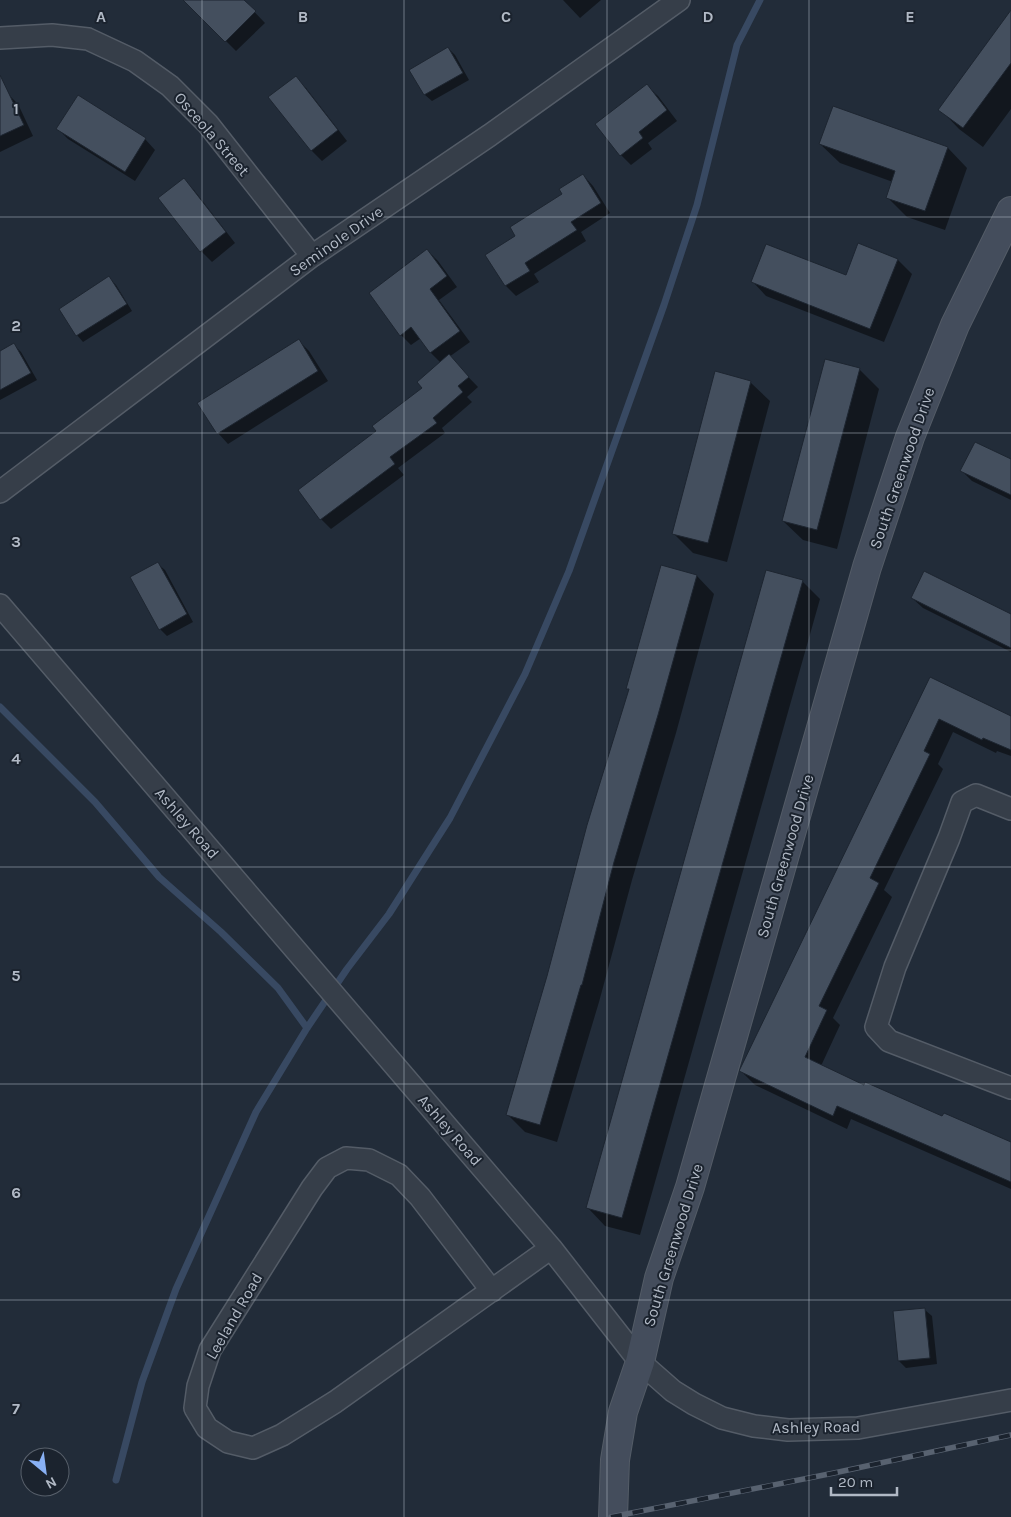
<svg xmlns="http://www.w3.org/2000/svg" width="1011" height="1517" font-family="Karla,sans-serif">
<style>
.shadow{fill:#0007}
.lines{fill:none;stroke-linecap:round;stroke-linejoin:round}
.stream{stroke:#384962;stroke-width:7}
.building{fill:#444f5e;stroke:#1d2530}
.street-casing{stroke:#545c67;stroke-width:24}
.secondary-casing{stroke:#545c67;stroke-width:30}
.street{stroke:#363e49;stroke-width:21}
.secondary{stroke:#444d5c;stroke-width:28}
.rail-casing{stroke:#586270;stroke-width:5.5}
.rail{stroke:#1b232e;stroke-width:4;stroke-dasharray:11;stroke-linecap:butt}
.grid{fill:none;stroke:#b1b9c5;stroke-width:1;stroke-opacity:0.55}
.labels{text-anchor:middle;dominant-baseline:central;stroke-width:4;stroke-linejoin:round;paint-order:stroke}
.street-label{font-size:16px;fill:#b1b9c5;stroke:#1b232e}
.grid-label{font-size:16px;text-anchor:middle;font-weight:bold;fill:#b1b9c5;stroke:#1b232e;stroke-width:4;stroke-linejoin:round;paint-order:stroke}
</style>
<rect width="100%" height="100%" fill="#222c39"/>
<path class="shadow" d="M 185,0 L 243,0 L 265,23 L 236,51 Z
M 563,0 L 601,0 L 580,18 Z
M 1011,12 L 1011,109 L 983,147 L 959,129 L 940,109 Z
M 448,48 L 455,55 L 469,80 L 432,101 L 425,95 L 411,70 Z
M 295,78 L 306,88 L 347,141 L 322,161 L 312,151 L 270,97 Z
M 647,86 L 658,96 L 677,121 L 648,143 L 652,149 L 631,165 L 621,155 Z
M 8,94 L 18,104 L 33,136 L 0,152 L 0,98 Z
M 58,129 L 145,139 L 155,150 L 135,181 L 68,139 Z
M 820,144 L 948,148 L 967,168 L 945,230 L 907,217 L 887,197 L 893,182 L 840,163 Z
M 583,175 L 593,186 L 610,213 L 581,232 L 586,241 L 534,274 L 539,282 L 516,296 L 506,286 L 487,256 L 517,236 L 564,195 Z
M 183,180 L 194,190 L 235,243 L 212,262 L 201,251 L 160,198 Z
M 859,245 L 898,260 L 912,274 L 884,342 L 766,296 L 753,282 L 846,277 Z
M 427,250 L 438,261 L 457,287 L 439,300 L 470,342 L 449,357 L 478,387 L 467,397 L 472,402 L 442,428 L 445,433 L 398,468 L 404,475 L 331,529 L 321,519 L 300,490 L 378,432 L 424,388 L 441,363 L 431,353 L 421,338 L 411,345 L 401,335 Z
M 109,278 L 116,285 L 132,311 L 83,342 L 77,335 Z
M 299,341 L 309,351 L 328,381 L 228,444 L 218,433 L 199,403 Z
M 14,345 L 21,352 L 37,380 L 0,400 L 0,353 Z
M 859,369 L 879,389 L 837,549 L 803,540 L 783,521 Z
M 750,382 L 770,401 L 727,562 L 693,553 L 673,533 Z
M 1011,460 L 1011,500 L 972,481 L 962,471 Z
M 158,564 L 165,570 L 193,622 L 167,636 L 160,629 Z
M 662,566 L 697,576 L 714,594 L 676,733 L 632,880 L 599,1002 L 557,1142 L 525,1132 L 508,1115 L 630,690 L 628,688 Z
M 802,581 L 820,599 L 640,1235 L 605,1226 L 588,1208 Z
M 912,598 L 1011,615 L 1011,652 L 923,608 Z
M 930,679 L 1011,717 L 1011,756 L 997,751 L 996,753 L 953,732 L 938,764 L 943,769 L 884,890 L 892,897 L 833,1018 L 840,1025 L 821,1066 L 864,1087 L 1011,1144 L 1011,1189 L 851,1119 L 847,1129 L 755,1085 L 741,1071 Z
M 925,1310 L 932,1316 L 937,1364 L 906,1368 L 899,1361 Z"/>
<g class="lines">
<path class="stream" d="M 0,707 L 95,802 L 159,877 L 221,932 L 278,988 L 307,1028
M 116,1480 L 142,1382 L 176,1289 L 256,1112 L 307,1028 L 347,969 L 389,914 L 450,818 L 525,674 L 569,571 L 664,305 L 697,205 L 737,45 L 760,0"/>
</g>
<path class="building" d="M 183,0 L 244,0 L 256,11 L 225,42 Z
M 1011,10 L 1011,63 L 963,128 L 938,110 Z
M 448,47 L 463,73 L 424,95 L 409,70 Z
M 0,75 L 24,125 L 0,136 Z
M 296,76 L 338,130 L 311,151 L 268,97 Z
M 647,84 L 667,110 L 639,132 L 643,138 L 620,156 L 595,124 Z
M 78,95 L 146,138 L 125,172 L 56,129 Z
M 833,106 L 948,147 L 925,211 L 886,198 L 895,171 L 819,144 Z
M 583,174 L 601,203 L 571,222 L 577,230 L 525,263 L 530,271 L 505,286 L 485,255 L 515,236 L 510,227 L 562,194 L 559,189 Z
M 184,178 L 226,232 L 200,252 L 158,198 Z
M 858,243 L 898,259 L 870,329 L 751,282 L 766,244 L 846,275 Z
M 427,249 L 447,276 L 430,289 L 460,331 L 430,353 L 411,327 L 400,336 L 369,293 Z
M 109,276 L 127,304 L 76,336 L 59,309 Z
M 299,339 L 318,371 L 217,434 L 197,403 Z
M 14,343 L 31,373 L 0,390 L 0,351 Z
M 449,354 L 469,377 L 458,386 L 463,392 L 433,418 L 437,423 L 390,457 L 395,464 L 320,520 L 298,490 L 376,431 L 372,426 L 422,388 L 417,382 Z
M 825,359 L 860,368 L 817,530 L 782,521 Z
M 715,371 L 751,381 L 708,543 L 672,534 Z
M 975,442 L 1011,459 L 1011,495 L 960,471 Z
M 158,562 L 187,614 L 159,630 L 130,577 Z
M 661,565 L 697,575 L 658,715 L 614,862 L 582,985 L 581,985 L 540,1125 L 506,1115 L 547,976 L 587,825 L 629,689 L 626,689 Z
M 766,570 L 803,580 L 622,1218 L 586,1208 Z
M 924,571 L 1011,614 L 1011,648 L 911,598 Z
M 930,677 L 1011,716 L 1011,750 L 983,738 L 982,740 L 939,719 L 924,751 L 930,754 L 870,878 L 879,883 L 819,1006 L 827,1010 L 805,1057 L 864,1085 L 865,1082 L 942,1116 L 944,1113 L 1011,1142 L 1011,1182 L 837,1106 L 833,1116 L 739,1071 Z
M 925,1308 L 930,1358 L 898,1361 L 893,1311 Z"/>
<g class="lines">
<g class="street-casing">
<path id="street" d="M 0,38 L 52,35 L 88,39 L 135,61 L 170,86 L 208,124 L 312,256
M 0,492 L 312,256 L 490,135 L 679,0
M 0,605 L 551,1248 L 640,1362 L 673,1391 L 694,1404 L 722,1418 L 754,1426 L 788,1430 L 858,1428 L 1011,1400
M 1011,809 L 976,795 L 962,802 L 949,838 L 895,967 L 876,1027 L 889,1041 L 1011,1088
M 492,1291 L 420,1197 L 399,1175 L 369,1160 L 346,1158 L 327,1168 L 312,1188 L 210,1350 L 198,1386 L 195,1408 L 207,1428 L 228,1442 L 253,1448 L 282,1435 L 335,1402 L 551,1248"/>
</g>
<g class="secondary-casing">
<path id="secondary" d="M 613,1517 L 615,1460 L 623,1412 L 640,1362 L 659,1278 L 690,1187 L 867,567 L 910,437 L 955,325 L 1011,211"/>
</g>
<use href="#street" class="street"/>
<use href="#secondary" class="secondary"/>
<g class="rail-casing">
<path id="rail" d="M 611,1517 L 834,1473 L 1011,1435"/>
</g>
<use href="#rail" class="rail"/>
</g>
<path class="grid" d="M 202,0 L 202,1517M 404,0 L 404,1517M 607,0 L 607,1517M 809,0 L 809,1517M 0,217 L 1011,217M 0,433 L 1011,433M 0,650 L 1011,650M 0,867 L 1011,867M 0,1084 L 1011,1084M 0,1300 L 1011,1300"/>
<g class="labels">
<g class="street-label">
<text transform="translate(212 134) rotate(49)">Osceola Street</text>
<text transform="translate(336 241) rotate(-35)">Seminole Drive</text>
<text transform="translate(902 468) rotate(-71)">South Greenwood Drive</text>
<text transform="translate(187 823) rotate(49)">Ashley Road</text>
<text transform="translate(785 856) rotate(-74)">South Greenwood Drive</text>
<text transform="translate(450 1130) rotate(49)">Ashley Road</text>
<text transform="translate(673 1245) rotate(-73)">South Greenwood Drive</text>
<text transform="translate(234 1316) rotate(-60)">Leeland Road</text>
<text transform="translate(816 1427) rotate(-1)">Ashley Road</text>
</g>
</g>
<g class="grid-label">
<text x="101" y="22">A</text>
<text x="303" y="22">B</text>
<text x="506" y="22">C</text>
<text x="708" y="22">D</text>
<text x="910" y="22">E</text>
<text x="16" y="114">1</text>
<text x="16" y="331">2</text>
<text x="16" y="547">3</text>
<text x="16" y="764">4</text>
<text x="16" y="981">5</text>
<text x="16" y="1198">6</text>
<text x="16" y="1414">7</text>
</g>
<g transform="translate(45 1472) rotate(151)"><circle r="24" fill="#1b232e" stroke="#575f6a"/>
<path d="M0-4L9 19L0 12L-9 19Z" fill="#88b0f4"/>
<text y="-8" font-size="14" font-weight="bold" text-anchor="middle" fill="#b1b9c5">N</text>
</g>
<path d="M831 1487v8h66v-8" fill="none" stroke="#b1b9c5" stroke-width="2.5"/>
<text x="838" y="1487" font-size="15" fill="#b1b9c5" stroke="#1b232e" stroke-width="4" paint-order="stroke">20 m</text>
</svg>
